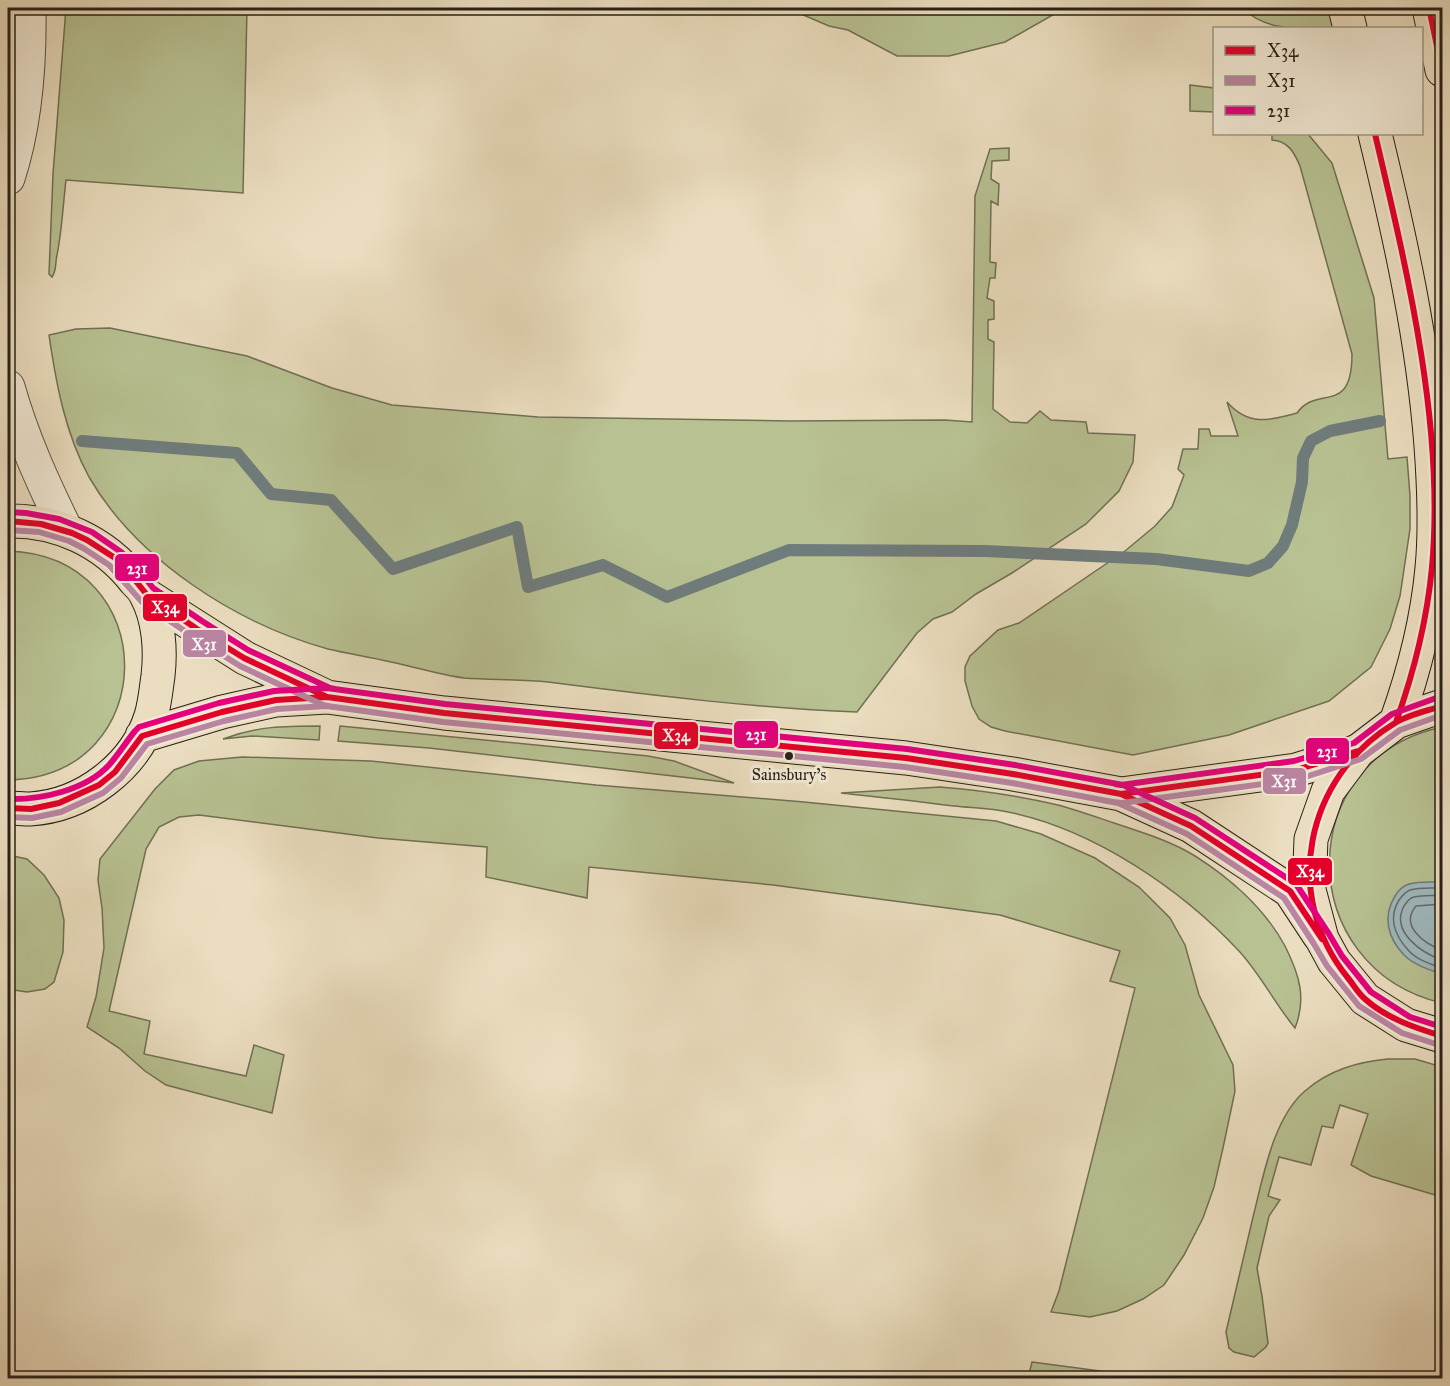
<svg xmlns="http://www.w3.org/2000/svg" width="1450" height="1386" font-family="'IM FELL Great Primer',serif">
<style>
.green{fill:#b8c192;stroke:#707054;stroke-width:1.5}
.water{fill:#9fb9bf;stroke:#6f7c7c;stroke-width:1.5}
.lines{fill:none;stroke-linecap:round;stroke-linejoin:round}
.shore{stroke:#646c6b;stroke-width:1.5}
.stream{stroke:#6f7c7c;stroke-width:12}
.minor-casing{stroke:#595041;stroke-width:35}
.primary-casing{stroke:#282017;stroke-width:35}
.trunk-casing{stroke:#282017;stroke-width:35}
.minor{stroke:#f2ead6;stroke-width:33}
.primary{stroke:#ebdec0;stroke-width:33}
.trunk{stroke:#ebdec0;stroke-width:33}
.bus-1-casing{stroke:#f2ead6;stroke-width:10}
.bus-2-casing{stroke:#f2ead6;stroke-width:10}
.bus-3-casing{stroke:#f2ead6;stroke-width:10}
.bus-1{stroke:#e4002b;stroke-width:6}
.bus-2{stroke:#ba85a3;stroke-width:6}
.bus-3{stroke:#e5007d;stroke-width:6}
.bus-dot{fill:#282017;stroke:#f2ead6;stroke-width:2}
.labels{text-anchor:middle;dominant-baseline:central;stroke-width:6;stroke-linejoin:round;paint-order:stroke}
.bus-label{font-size:16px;fill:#282017;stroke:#f2ead6}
.line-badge{stroke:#f2ead6;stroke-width:2}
.badge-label{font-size:16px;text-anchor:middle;font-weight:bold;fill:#fff}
</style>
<rect width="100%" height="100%" fill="#ebdec0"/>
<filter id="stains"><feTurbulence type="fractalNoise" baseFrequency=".00333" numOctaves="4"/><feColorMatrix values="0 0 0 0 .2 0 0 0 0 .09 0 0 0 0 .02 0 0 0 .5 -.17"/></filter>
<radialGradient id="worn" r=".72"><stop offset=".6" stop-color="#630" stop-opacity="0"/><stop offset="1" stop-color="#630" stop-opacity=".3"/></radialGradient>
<path class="green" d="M 66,8 L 247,8 L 243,193 L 66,180 C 63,205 62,230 57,255 C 55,263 57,270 52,277 L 49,274 L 53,174 Z
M 787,8 L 1065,8 L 1005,42 L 949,56 L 897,56 L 848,30 L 829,26 Z
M 1242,8 L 1328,8 L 1335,28 C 1300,28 1269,33 1242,8 Z
M 1190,85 L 1214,88 L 1214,112 L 1190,111 Z
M 1272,134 L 1308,134 L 1332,163 L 1374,298 L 1388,459 L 1407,457 L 1410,496 L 1410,529 L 1400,596 L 1390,629 L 1371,667 L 1329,701 L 1229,735 L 1133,755 L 1005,731 L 991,727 L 979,719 L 972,706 L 965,681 L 965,667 L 970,656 L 998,630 L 1019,623 L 1125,551 L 1155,526 L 1172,507 L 1184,475 L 1178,469 L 1183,449 L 1198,449 L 1199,429 L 1209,429 L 1211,436 L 1238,436 L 1227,402 C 1248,426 1269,421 1297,413 C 1317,384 1352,417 1352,354 L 1300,166 C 1294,152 1288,141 1272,140 Z
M 1009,148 L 1009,160 L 992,161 L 991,179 L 999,184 L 998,205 L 991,201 L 990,262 L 996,263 L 995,278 L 990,278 L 987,298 L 994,301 L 994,319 L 988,320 L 988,339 L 994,342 L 993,409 L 1010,422 L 1027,423 L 1040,411 L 1051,420 L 1086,422 L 1088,433 L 1135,435 L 1133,462 L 1119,491 L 1086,524 L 1012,573 L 976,594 L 952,612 L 933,619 L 917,633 L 857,712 C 754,708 650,695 548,682 C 520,679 491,680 464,678 C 440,675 415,667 391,662 C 370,657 349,654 328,649 C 237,624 137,560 89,477 C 65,433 56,383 49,335 L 76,329 L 110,328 L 247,356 L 332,388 L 392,405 L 538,417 L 790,421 L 945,420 L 972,422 L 975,196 L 990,149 Z
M 8,551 C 164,556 163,777 8,780 Z
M 320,726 L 319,740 L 252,736 L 223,739 C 258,726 284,726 320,726 Z
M 340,726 L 648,756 L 674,761 L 734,783 L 429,748 L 338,741 Z
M 1442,727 L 1442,1003 C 1293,968 1291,759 1442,727 Z
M 242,757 L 371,761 L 596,785 L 804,802 L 996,821 L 1041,834 L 1095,858 L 1139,887 L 1170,918 L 1185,945 L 1199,995 L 1233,1065 L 1235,1091 L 1223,1148 L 1214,1187 L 1203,1218 L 1184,1255 L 1164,1285 L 1143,1299 L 1117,1311 L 1090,1317 L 1051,1312 L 1059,1291 L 1135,988 L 1110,981 L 1120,951 L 1000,915 L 773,885 L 589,867 L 587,898 L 486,877 L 487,847 L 378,838 L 199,815 L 179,817 L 159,827 L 146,849 L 109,1011 L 150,1021 L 144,1054 L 246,1076 L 254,1045 L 284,1055 L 272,1113 L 166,1085 L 145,1071 L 119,1048 L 87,1027 L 96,997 L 104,948 L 102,908 L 98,880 L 100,859 L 155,789 L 174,770 L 199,761 Z
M 940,787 C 979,790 1019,796 1058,805 C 1077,810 1096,817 1114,823 C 1141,832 1171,841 1195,856 C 1230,878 1265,909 1285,946 C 1299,974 1307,998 1295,1028 C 1275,1004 1261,975 1239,951 C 1181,889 1093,829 1008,812 C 991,808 972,808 954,806 C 916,801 878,797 841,793 Z
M 8,855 L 27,859 L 44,875 L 59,898 L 64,920 L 63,952 L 54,982 L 45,989 L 27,992 L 8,989 Z
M 1388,1059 L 1415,1059 L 1442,1067 L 1442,1197 L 1371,1176 L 1351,1165 L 1368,1114 L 1340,1105 L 1333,1128 L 1322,1126 L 1311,1165 L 1279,1157 L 1268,1196 L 1280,1200 L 1269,1216 L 1257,1268 L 1262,1296 L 1268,1343 L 1266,1347 L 1254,1357 L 1234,1352 L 1229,1348 L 1226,1332 C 1235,1294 1244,1255 1253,1217 C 1263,1178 1273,1118 1305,1091 C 1329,1070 1357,1062 1388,1059 Z
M 1032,1362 L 1153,1378 L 1028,1378 Z"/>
<path class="water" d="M 1442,882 L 1442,974 C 1430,970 1414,965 1404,955 C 1388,938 1382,917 1395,896 C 1398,891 1403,886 1409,884 C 1419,881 1432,882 1442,882 Z"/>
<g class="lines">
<path class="shore" d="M 1442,888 C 1432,888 1419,887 1410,890 C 1405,892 1402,896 1399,900 C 1388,918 1395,936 1409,951 C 1417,960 1431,964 1442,968
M 1442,895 C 1434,896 1423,895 1414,897 C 1409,898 1407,902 1404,906 C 1390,932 1422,953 1442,960
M 1442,904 L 1416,906 C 1399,926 1425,944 1442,950"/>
<path class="stream" d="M 82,441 L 237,453 L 271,494 L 331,500 L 393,569 L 517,527 L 528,587 L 603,565 L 667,597 L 789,550 L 985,551 L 1156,559 L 1249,571 L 1268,563 L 1283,546 L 1292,525 L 1302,482 L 1303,458 L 1311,441 L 1330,431 L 1380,421"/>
<g class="minor-casing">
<path id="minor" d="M 8,178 C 26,123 30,65 29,8
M 8,387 C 22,437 43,483 66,530"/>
</g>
<g class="primary-casing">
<path id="primary" d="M 8,521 C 57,520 104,541 135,581 C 139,585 144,590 146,595 C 159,619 161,650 158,676 C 156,689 155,703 151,716 C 135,767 83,806 30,809 C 23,809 15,808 8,808
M 146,595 L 245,658 L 325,696
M 142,736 L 222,712 L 276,700 L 327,697 L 444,713 L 906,758 L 1013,774 L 1121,794 L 1191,826 L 1290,891 L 1319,935
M 1121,794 L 1296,770 L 1358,751"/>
</g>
<g class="trunk-casing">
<path id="trunk" d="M 1345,8 L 1350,28
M 1429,8 L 1442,70
M 1375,134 C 1400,237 1423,340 1431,446 C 1434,487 1436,527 1432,568 C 1427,622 1414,672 1396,722
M 1442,706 L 1396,722 L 1358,751 L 1328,791 L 1311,839 L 1309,890 L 1322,939 L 1334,961 L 1365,999 L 1406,1025 L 1442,1036"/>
</g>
<use href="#minor" class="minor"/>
<use href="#primary" class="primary"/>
<use href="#trunk" class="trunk"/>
<g class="bus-1-casing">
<path id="bus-1" d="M 1429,8 L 1442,70
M 1375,134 C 1407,270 1445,427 1432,567 C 1427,620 1414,672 1396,722
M 8,521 L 41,524 L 72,533 L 87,540 L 115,558 L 127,570 L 147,595 L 197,629 L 244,658 L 327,697
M 1442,706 C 1427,711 1408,715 1395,723 C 1305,777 1281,896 1348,978 C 1353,984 1358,993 1365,999 C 1386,1018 1415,1028 1442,1036
M 1121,794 L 1296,770 L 1358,751
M 8,808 L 31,809 L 59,803 L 99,785 L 115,772 L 142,736 L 222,712 L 276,700 L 327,697 L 444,713 L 906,758 L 1013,774 L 1121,794 L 1191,826 L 1290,891 L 1322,939"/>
</g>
<g class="bus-2-casing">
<path id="bus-2" d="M 8,530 L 39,532 L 69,541 L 83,548 L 109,565 L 142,602 L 192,636 L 240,666 L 323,705 L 333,707
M 1113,802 L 1122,803 L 1299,779 L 1361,759 L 1400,730 L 1442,715
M 8,817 L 32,818 L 61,812 L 103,793 L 121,778 L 147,744 L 224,721 L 277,709 L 327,706 L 443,722 L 905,767 L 1012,783 L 1118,803 L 1187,834 L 1284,898 L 1314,944 L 1327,966 L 1359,1006 L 1402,1033 L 1439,1045"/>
</g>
<g class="bus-3-casing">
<path id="bus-3" d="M 8,512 L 26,513 L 59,519 L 92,532 L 121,552 L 134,564 L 153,588 L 202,621 L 248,650 L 330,688 L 335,689
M 1115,784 L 1121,785 L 1294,761 L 1354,743 L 1392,714 L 1439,697
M 8,799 C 41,800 86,790 109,765 C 119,754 126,742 135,731 L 139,727 L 219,703 L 274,691 L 327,688 L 445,704 L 907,749 L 1015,765 L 1123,785 L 1195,818 L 1296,884 L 1329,934 L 1342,956 L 1371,992 L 1410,1017 L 1442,1027"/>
</g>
<use href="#bus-1" class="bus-1"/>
<use href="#bus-2" class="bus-2"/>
<use href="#bus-3" class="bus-3"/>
</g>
<circle class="bus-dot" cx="789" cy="756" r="5"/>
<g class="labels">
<g class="bus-label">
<text x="789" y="774">Sainsbury's</text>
</g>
</g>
<g class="line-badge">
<rect x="114" y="553" width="46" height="29" rx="6" fill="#e5007d"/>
<rect x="142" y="593" width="46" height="29" rx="6" fill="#e4002b"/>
<rect x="182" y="629" width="45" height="29" rx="6" fill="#ba85a3"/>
<rect x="733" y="720" width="46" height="29" rx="6" fill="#e5007d"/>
<rect x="653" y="721" width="46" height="29" rx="6" fill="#e4002b"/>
<rect x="1305" y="737" width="45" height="28" rx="6" fill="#e5007d"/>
<rect x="1262" y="767" width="45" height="28" rx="6" fill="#ba85a3"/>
<rect x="1287" y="857" width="46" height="29" rx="6" fill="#e4002b"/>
</g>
<g class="badge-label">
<text x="137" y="574">231</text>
<text x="165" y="613">X34</text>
<text x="204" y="650">X31</text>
<text x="756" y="740">231</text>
<text x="676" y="741">X34</text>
<text x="1327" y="757">231</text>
<text x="1284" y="787">X31</text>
<text x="1310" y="877">X34</text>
</g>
<rect width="1450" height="1386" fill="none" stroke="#ebdec0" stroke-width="30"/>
<rect x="9" y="9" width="1432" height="1368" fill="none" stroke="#282017" stroke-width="3"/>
<rect x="15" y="15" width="1420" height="1356" fill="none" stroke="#282017" stroke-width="1.5"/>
<rect x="1213" y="27" width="210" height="108" fill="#f2ead6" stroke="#a1998a" stroke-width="1.5"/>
<rect x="1225" y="46" width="30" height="9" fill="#e4002b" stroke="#a1998a" stroke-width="1.5"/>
<text x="1267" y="57" font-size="18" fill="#282017">X34</text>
<rect x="1225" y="76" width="30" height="9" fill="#ba85a3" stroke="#a1998a" stroke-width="1.5"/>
<text x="1267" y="87" font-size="18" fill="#282017">X31</text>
<rect x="1225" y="106" width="30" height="9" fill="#e5007d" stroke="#a1998a" stroke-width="1.5"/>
<text x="1267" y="117" font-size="18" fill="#282017">231</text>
<rect width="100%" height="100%" filter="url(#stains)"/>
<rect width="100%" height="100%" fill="url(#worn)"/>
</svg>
